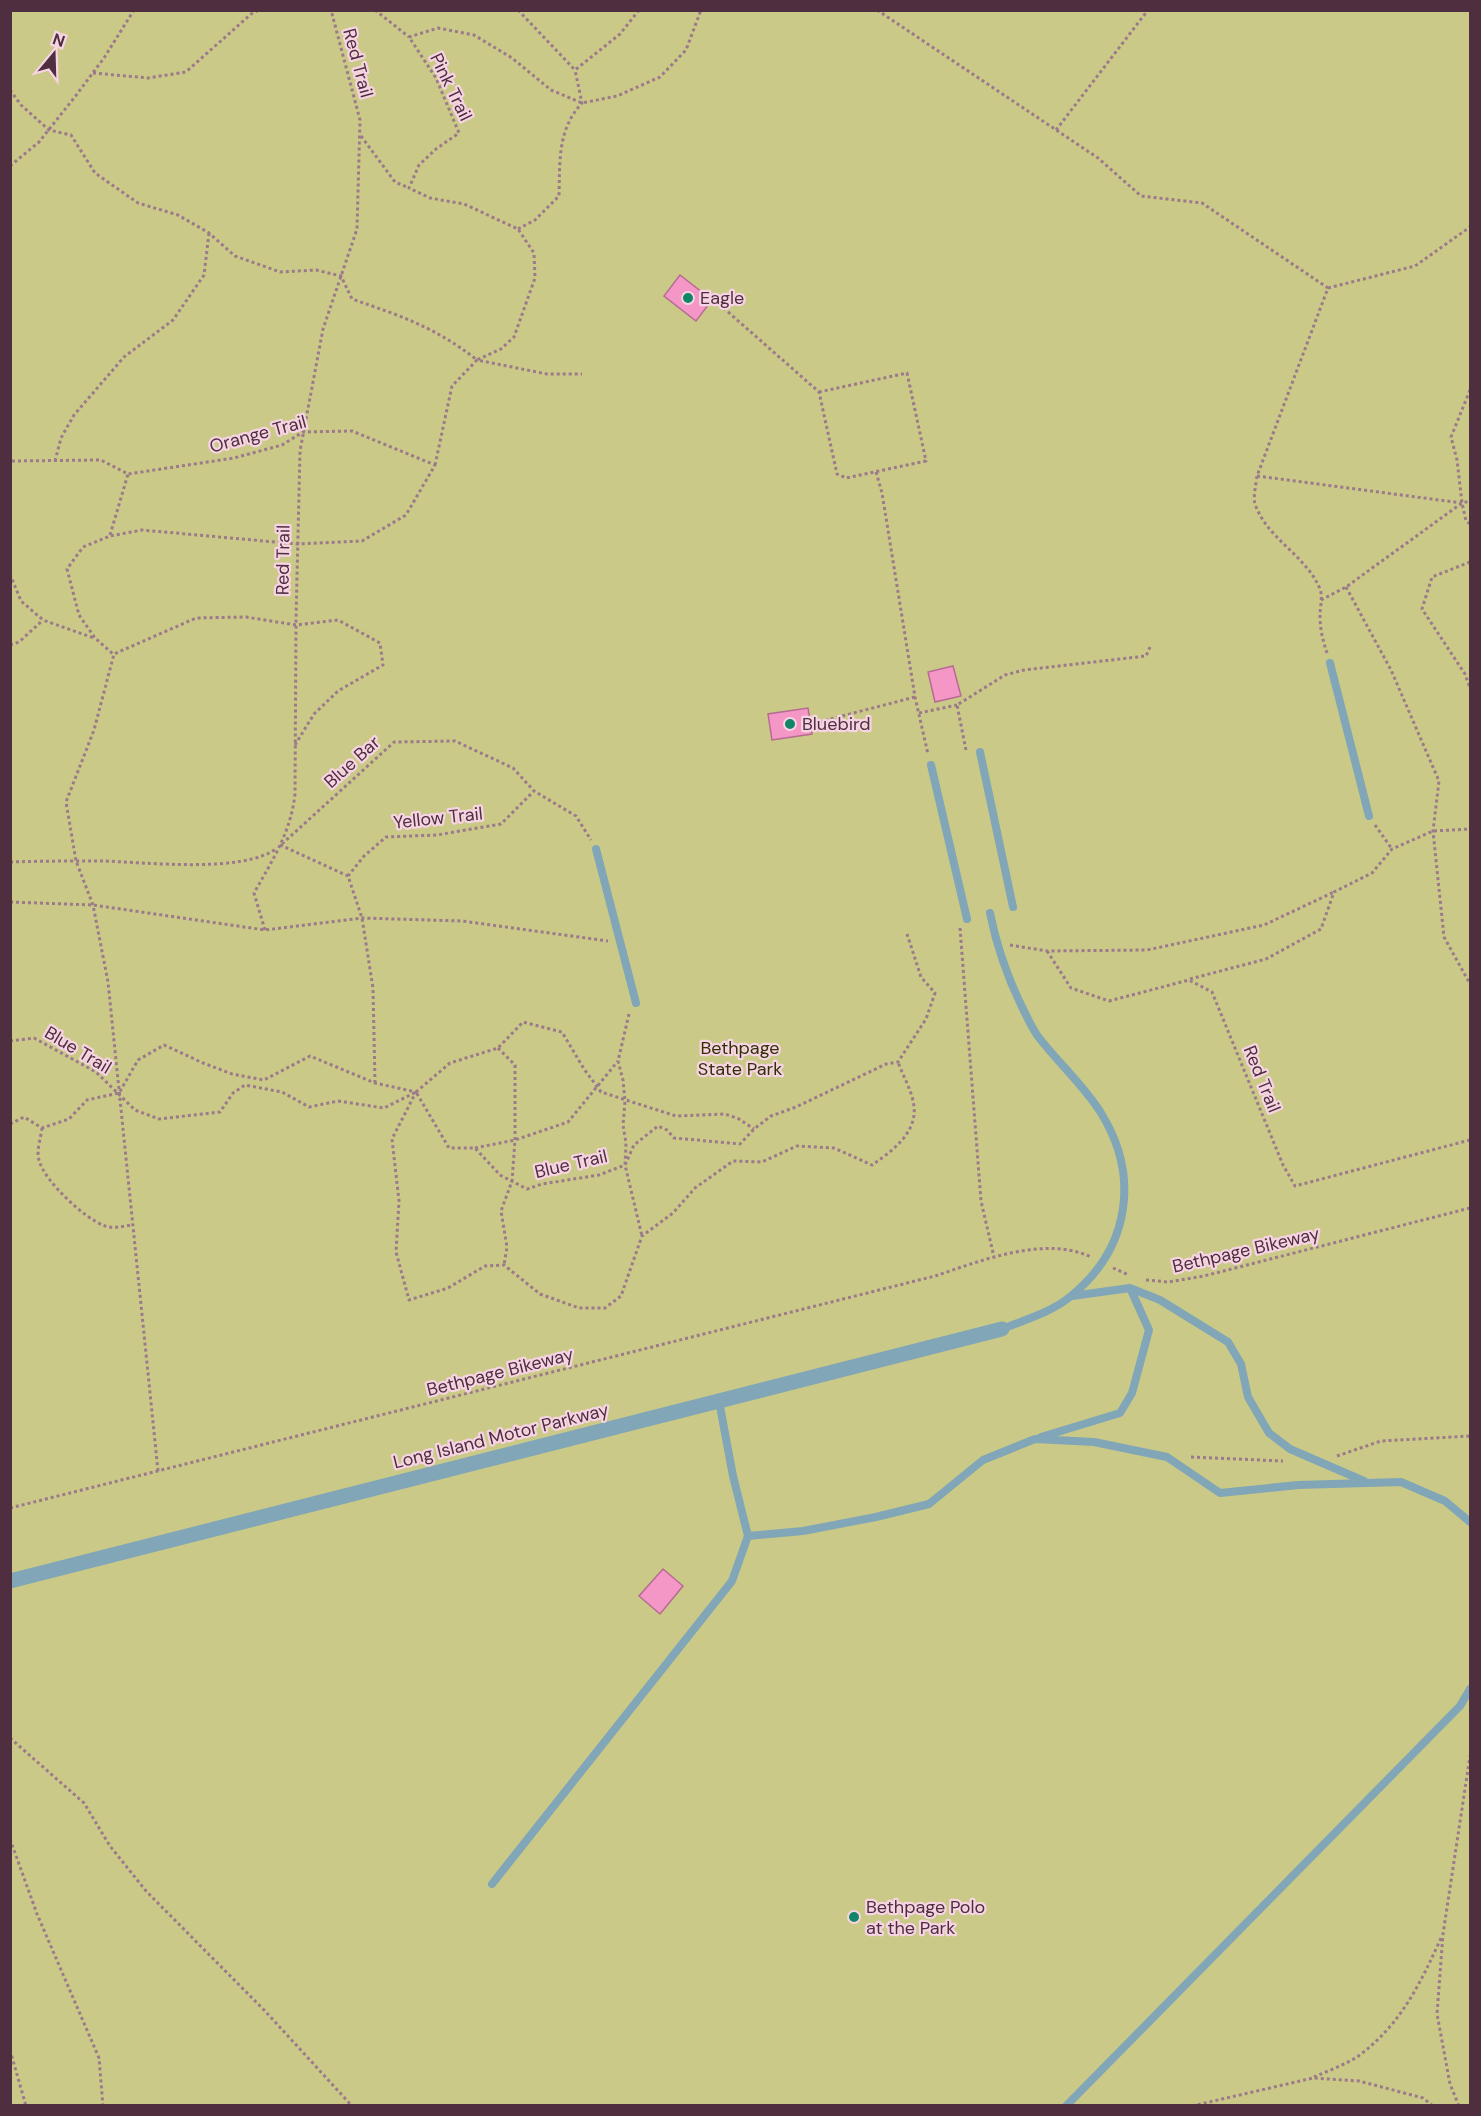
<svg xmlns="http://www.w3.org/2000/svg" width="1481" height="2116" font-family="'DM Sans',sans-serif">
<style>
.park{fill:#cac987}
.building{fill:#f497c7;stroke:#b76b93;stroke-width:1.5}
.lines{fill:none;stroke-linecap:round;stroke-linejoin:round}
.path{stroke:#9c7a8b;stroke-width:3;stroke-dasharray:3 3;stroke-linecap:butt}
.service{stroke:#80a6b8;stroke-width:8}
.minor{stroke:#80a6b8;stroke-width:15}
.poi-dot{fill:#118666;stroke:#f6d4e4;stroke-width:2}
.labels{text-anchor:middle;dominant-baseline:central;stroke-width:4.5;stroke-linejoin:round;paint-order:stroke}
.street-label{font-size:18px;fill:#4f2e3f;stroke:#f6d4e4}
.poi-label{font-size:18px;fill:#4f2e3f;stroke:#f6d4e4;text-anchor:start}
.park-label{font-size:18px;fill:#313003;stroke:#f6d4e4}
</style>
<rect width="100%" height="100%" fill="#f6d4e4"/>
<path class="park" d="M 11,11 L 1470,11 L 1470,2105 L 11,2106 Z"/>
<path class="building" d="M 680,275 L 712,300 L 696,321 L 664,296 Z
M 953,666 L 961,696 L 935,702 L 928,672 Z
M 808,708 L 812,734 L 772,740 L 768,714 Z
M 663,1569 L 683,1586 L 660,1614 L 639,1596 Z"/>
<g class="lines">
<path class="path" d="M 375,10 L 409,37
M 518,10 L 575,70 L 620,34 L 639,10
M 877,10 L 1098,158 L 1141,196 L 1202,203 L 1328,288 L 1257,476 C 1256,484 1253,497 1255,504 C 1267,539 1306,555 1320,589 C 1323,597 1320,607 1320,616 C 1320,629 1323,641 1327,653
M 93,73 L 148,78 L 186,72 L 251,14 L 259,10
M 10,90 L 21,105 L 49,130 L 71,135 L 95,173 L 138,203 L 178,215 L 209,233 L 235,256 L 280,272 L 316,270 L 341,276 L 352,299 C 401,316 435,327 477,360 L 501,349 L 514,337 L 535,278 L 534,253 L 518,229 L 464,204 L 430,198 L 409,188 L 419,165 L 436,149 L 459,133 L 436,78 L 409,37 L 438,28 L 474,35 L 512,58 L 551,90 L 582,103 L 617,96 L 660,77 L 686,50 L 701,10
M 1056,130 L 1148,10
M 361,136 L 395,182 L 409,188
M 10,166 L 39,142 L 74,98 L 104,58 L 134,10
M 518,229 L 535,220 L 559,196 C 560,162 557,130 582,103 L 575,70
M 1328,288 L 1415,266 L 1470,227
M 719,304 L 819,392 L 837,474 L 846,478 L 926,461 L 907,373 L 819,392
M 1470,390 L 1451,437 L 1457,460 L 1462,503 L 1466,521 L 1470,524
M 12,461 L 101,460 L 128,474 L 234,458 L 282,445 L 303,432 L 352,431 L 435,465 L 406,515 L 362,541 L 297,544 L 142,530 L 110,536 L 83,547 L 67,569 L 79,615 L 95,638 L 113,654
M 55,461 L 61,438 L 74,415 L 124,357 L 173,320 L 204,275 L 209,233
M 435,465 L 452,386 L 477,360 L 547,374 L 582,374
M 876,472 L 882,493 L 915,697 L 928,754
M 1257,476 L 1462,503
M 110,535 L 128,474
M 1470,562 L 1432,577 L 1422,609 L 1465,674 L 1470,688
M 10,574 L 21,601 L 43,620 L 94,638
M 1346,587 L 1391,670 L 1439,781 L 1433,831 L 1444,937 L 1470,984
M 1321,600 L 1346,587 L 1462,503 L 1470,501
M 10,645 L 19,642 L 43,620
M 919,713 L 957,705
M 819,722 L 915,697
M 966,750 L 957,705 L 1005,675 L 1024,670 L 1146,656 L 1150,647
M 1375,825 L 1392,849
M 282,844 L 394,742 L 455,741 L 513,768 L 534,791 L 576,816 L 591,840
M 280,845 L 348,876
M 10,862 C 41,861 72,861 102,861 C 145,862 244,874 277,848
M 10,902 L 93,905 L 265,930 L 362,918 L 462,921 L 608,941
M 960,928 L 981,1201 L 994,1257
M 265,930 L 254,893 C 272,861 291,832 295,794 L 296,619 L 300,451 L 323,329 L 357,229 L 360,120 L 331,10
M 1010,945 L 1047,951 L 1147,950 L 1264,925 L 1334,892
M 1047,951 L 1071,988 L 1109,1001 L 1189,980 L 1212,992 L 1283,1165 L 1295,1186 L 1470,1140
M 1190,979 L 1266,959 L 1321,929 L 1334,892 L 1372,873 L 1392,849 L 1433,831 L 1470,829
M 629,1014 L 618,1061 L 623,1080 L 625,1101 L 623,1125 L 626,1143 L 625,1165 L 642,1236
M 10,1041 L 34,1038 L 96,1072 L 135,1110 L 159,1119 L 220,1112 L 233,1093 L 245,1085 L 282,1092 L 309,1107 L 338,1101 L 384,1108 L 416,1092 L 449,1148 L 475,1148 L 500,1175 L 527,1189 L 542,1184 L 599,1175 L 625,1165 L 634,1145 L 658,1126 L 667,1130 L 674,1138 L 740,1144 L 754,1129 L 771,1116 L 796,1107 L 886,1064 L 898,1062 L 926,1019 L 935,993 L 921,977 L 907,934
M 498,1048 L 515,1065 L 515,1140 L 512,1181 L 501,1211 L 507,1247 L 504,1265
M 375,1083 L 373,988 L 362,918 L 348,876 L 364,856 L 386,837 L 437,835 L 501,824 L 534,791
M 416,1092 L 450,1063 L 498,1048 L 523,1022 L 562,1032 L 584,1069 L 601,1092 L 676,1116 L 725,1114 L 739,1119 L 754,1129
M 10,1124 L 24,1117 L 42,1128 L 69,1119 L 87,1100 L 119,1093 L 138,1060 L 164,1045 L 203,1063 L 232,1074 L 264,1080 L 310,1056 L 375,1083 L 416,1092 L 392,1139 L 399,1201 L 396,1252 L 409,1300 L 448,1288 L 485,1266 L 504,1265 L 540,1294 L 579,1308 L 605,1308 L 621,1296 L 642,1236 L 673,1213 L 695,1188 L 733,1161 L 762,1162 L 797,1146 L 834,1148 L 872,1165 C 891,1152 917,1133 914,1107 C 913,1093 903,1076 898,1062
M 42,1128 C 41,1137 36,1152 39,1160 C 44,1181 85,1219 105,1226 C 114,1229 123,1226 133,1225
M 475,1148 L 515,1140 L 568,1122 L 618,1061
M 1113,1268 L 1129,1275
M 1146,1280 L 1168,1282 L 1204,1276 L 1470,1208
M 1337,1456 L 1381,1441 L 1470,1436
M 1191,1457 L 1283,1461
M 158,1471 L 108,982 L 93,905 L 76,861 L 66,802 L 94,730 L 114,654 L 196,618 L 246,617 L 296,625 L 338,620 L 380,643 L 383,665 L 338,691 L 314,714 L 295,745
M 10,1508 L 935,1276 C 980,1261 1045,1235 1091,1257
M 10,1738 L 84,1803 L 110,1846 L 146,1891 L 266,2012 L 352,2106
M 10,1839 L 37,1914 L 99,2058 L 103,2106
M 10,2050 L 26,2106
M 1314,2077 C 1328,2071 1344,2065 1357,2057 C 1401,2025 1420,1984 1442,1936
M 1192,2106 L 1313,2078 L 1359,2081 L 1423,2098 L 1433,2106
M 1459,2106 L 1450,2084 L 1437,2014 L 1443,1934 L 1470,1756"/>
<path class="service" d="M 1330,663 L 1369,816
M 980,752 L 1013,907
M 931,765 L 967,919
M 596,849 L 636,1003
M 990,913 C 997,948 1008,979 1024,1011 C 1028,1019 1032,1028 1037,1035 C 1057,1062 1083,1084 1101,1113 C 1140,1176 1130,1248 1071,1296 C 1052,1312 1025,1320 1002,1329
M 1130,1288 L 1160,1300 L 1228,1342 L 1241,1364 L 1248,1397 L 1269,1433 L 1290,1449 L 1364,1481
M 1041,1437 L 1120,1413 L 1132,1393 L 1149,1330 L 1130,1288 L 1072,1296
M 748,1536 L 803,1531 L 876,1517 L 929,1504 L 983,1460 L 1035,1439 L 1094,1442 L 1167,1457 L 1220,1493 L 1298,1485 L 1401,1482 L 1445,1501 L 1470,1522
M 492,1884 L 732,1581 L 748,1536 L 733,1476 L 719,1401
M 1066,2106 L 1460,1706 L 1470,1689"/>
<path class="minor" d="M 10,1581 L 1002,1329"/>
</g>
<g class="poi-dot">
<circle cx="688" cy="298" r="6"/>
<circle cx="790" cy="724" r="6"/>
<circle cx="854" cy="1917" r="6"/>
</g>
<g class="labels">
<g class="street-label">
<text transform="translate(358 63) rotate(75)">Red Trail</text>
<text transform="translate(451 87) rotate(64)">Pink Trail</text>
<text transform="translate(258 434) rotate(-15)">Orange Trail</text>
<text transform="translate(283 560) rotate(-89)">Red Trail</text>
<text transform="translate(352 762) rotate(-42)">Blue Bar</text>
<text transform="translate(438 818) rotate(-6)">Yellow Trail</text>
<text transform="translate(78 1050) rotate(31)">Blue Trail</text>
<text transform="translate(1262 1079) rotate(68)">Red Trail</text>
<text transform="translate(571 1164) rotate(-13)">Blue Trail</text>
<text transform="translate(1246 1250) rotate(-13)">Bethpage Bikeway</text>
<text transform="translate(500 1372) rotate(-14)">Bethpage Bikeway</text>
<text transform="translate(501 1436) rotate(-14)">Long Island Motor Parkway</text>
</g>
<g class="poi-label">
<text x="700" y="298">Eagle</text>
<text x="802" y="724">Bluebird</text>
<text x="866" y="1907">Bethpage Polo<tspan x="866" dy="21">at the Park</tspan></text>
</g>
<g class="park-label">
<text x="740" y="1048">Bethpage<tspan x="740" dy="21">State Park</tspan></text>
</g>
</g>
<rect width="1481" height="2116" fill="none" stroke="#4f2e3f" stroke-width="24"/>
<g transform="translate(54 54) rotate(19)" stroke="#f6d4e4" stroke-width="4.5" paint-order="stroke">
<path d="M0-4.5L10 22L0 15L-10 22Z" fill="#4f2e3f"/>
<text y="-9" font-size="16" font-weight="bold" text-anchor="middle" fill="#4f2e3f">N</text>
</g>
</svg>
